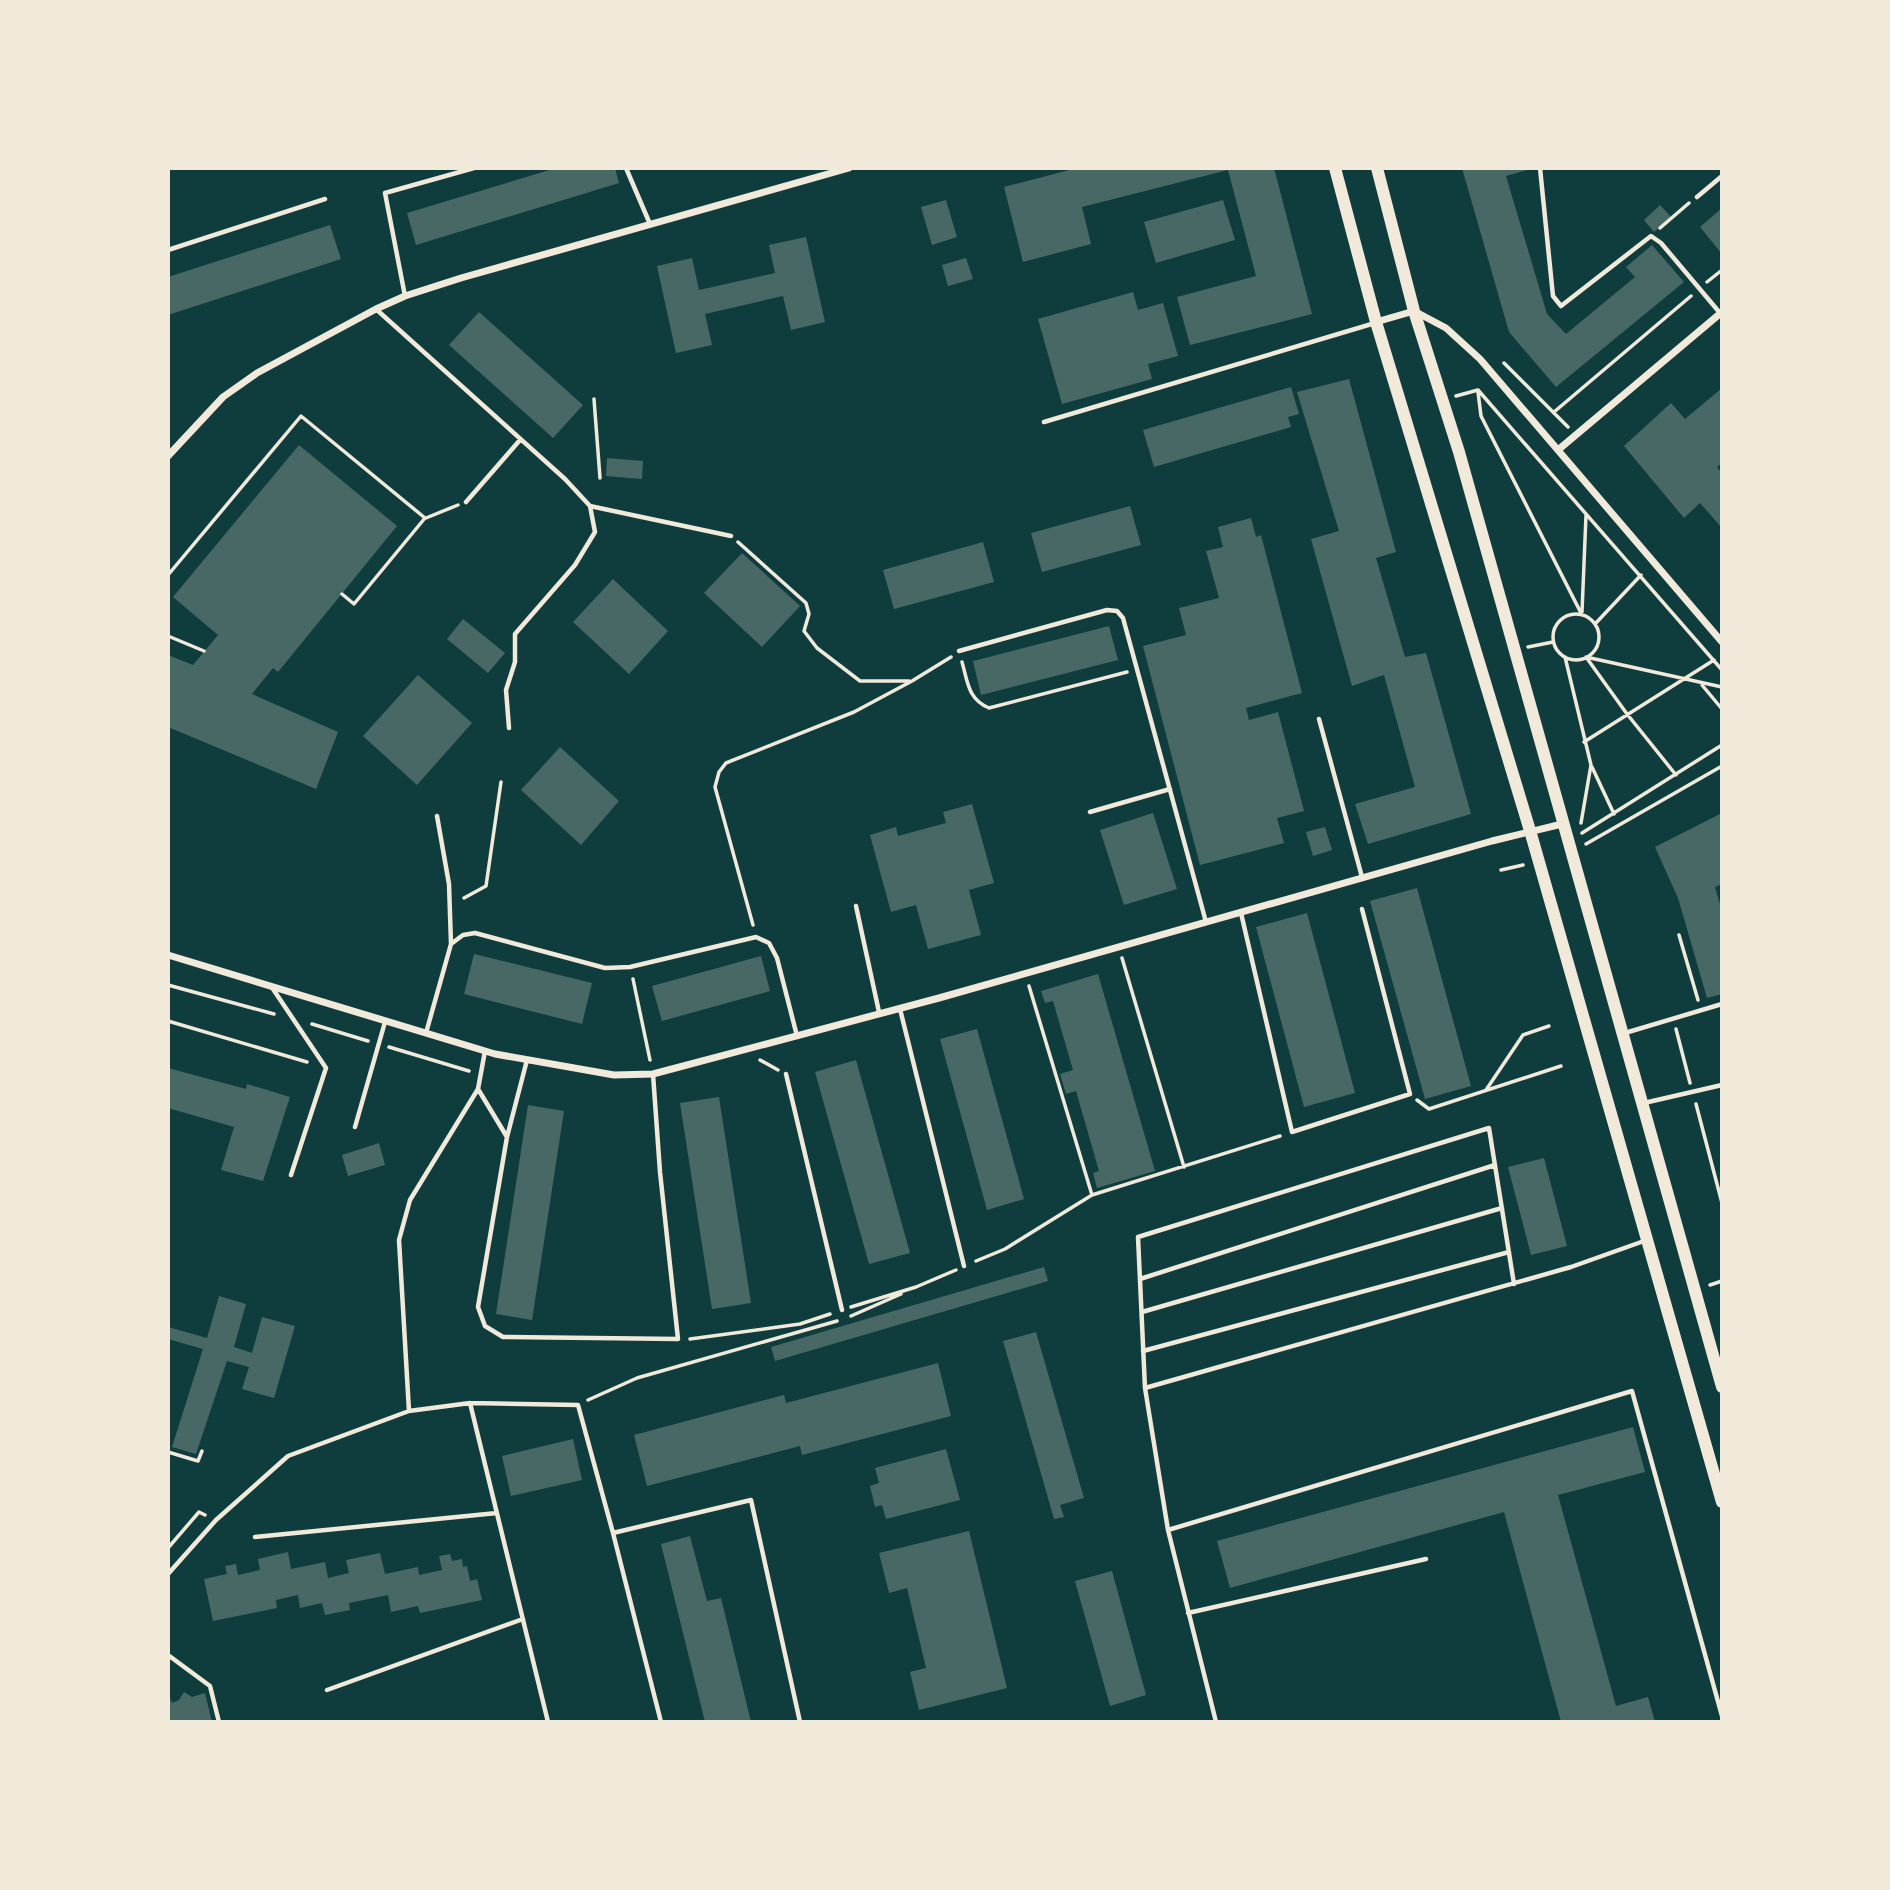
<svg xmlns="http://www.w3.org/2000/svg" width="1890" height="1890" font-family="Lato,sans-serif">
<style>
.building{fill:#486865}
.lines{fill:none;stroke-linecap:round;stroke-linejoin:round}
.path{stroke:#f1e9da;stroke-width:3.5}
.service{stroke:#f1e9da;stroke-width:4.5}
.minor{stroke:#f1e9da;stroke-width:7}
.primary{stroke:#f1e9da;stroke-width:12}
</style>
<rect width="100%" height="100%" fill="#0f3d3e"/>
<path class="building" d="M 556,168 L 615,168 L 619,183 L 416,245 L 407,213 Z
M 1077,168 L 1274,168 L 1312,314 L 1190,345 L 1177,297 L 1256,276 L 1228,170 L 1082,207 L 1091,244 L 1023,262 L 1004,187 Z
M 1462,168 L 1534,168 L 1506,176 L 1547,314 L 1566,334 L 1635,277 L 1626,267 L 1652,245 L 1684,282 L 1556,387 L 1509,332 Z
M 946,200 L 957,237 L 932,245 L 921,207 Z
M 1223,200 L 1235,240 L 1156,263 L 1144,222 Z
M 1660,205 L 1671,217 L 1654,232 L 1644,220 Z
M 1722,208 L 1722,254 L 1700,227 Z
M 330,225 L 341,259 L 168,315 L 168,277 Z
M 806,237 L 825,322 L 791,330 L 783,296 L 705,314 L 712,345 L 676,353 L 657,266 L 692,258 L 699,290 L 775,273 L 769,245 Z
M 966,258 L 973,279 L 948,286 L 942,265 Z
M 1133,292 L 1138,310 L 1163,303 L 1178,356 L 1148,364 L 1152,379 L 1062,404 L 1038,319 Z
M 479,312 L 583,405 L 553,438 L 449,345 Z
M 1349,379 L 1396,552 L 1376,558 L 1405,657 L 1426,653 L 1471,814 L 1368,844 L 1355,804 L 1415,787 L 1384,675 L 1352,686 L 1311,539 L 1339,531 L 1297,392 Z
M 1291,387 L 1299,414 L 1288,417 L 1291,427 L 1154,467 L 1143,430 Z
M 1722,388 L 1722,463 L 1717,467 L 1722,474 L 1722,528 L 1700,503 L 1684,518 L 1624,446 L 1671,403 L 1685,419 Z
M 299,445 L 397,526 L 278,672 L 273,668 L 252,694 L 338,732 L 316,789 L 168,727 L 168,655 L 193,665 L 218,635 L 173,597 Z
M 607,458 L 643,461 L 642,479 L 606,476 Z
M 1130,506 L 1141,545 L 1042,572 L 1031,533 Z
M 1251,518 L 1256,537 L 1261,535 L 1302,693 L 1246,708 L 1249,720 L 1278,712 L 1304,811 L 1277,818 L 1284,843 L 1200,865 L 1143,646 L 1186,635 L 1179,608 L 1219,598 L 1206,551 L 1223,547 L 1218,527 Z
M 983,542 L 994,582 L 894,609 L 883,570 Z
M 742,553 L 800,606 L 762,647 L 704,593 Z
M 613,579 L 668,631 L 629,674 L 573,622 Z
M 463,619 L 505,653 L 488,673 L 447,639 Z
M 1109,626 L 1118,660 L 981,695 L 973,661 Z
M 418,675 L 472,723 L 417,785 L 363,736 Z
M 560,747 L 619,801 L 581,845 L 521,790 Z
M 972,804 L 994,883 L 969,890 L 981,935 L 928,949 L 916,905 L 891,912 L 870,835 L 896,827 L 898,836 L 946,823 L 943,812 Z
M 1153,813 L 1177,889 L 1124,905 L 1100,830 Z
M 1722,813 L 1722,884 L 1715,887 L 1722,911 L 1722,994 L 1707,998 L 1678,898 L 1655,847 Z
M 1325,827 L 1332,850 L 1313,856 L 1306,832 Z
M 1417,888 L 1471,1086 L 1425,1099 L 1370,901 Z
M 1307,913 L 1355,1093 L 1304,1107 L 1256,927 Z
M 474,954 L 592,983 L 582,1024 L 464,994 Z
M 761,956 L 770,991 L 662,1021 L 652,986 Z
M 1098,974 L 1155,1171 L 1097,1188 L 1093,1173 L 1099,1171 L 1076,1091 L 1066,1094 L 1060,1074 L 1073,1070 L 1053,1001 L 1045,1003 L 1041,991 Z
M 977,1029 L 1024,1199 L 987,1210 L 940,1039 Z
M 856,1060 L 910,1253 L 869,1264 L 815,1072 Z
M 168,1068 L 246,1089 L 247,1084 L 290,1097 L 263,1181 L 221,1170 L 234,1127 L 168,1108 Z
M 719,1097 L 751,1303 L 712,1309 L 680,1103 Z
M 528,1105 L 564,1111 L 532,1320 L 496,1314 Z
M 379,1143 L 385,1165 L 348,1176 L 342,1155 Z
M 1544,1158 L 1567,1246 L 1531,1255 L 1508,1167 Z
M 1044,1267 L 1048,1281 L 775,1361 L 771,1347 Z
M 219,1296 L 246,1304 L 234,1347 L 252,1353 L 262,1317 L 295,1326 L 274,1398 L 242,1389 L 249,1367 L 227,1361 L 196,1454 L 172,1447 L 203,1349 L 168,1339 L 168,1327 L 207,1338 Z
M 1036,1332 L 1084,1498 L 1060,1505 L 1064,1517 L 1054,1519 L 1003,1341 Z
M 938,1363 L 951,1416 L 802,1455 L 800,1446 L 647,1486 L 634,1435 L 784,1395 L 786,1403 Z
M 1633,1427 L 1645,1472 L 1558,1495 L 1616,1706 L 1648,1697 L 1655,1722 L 1561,1722 L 1504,1512 L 1230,1588 L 1217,1541 Z
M 573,1439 L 582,1480 L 511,1496 L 502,1456 Z
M 946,1449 L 960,1500 L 886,1519 L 882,1505 L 875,1507 L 870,1486 L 879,1483 L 875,1468 Z
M 969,1531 L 1007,1688 L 919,1710 L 910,1672 L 926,1668 L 907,1588 L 889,1593 L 879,1553 Z
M 690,1536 L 707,1601 L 721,1598 L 751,1722 L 705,1722 L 661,1544 Z
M 288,1552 L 291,1569 L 325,1562 L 328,1578 L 349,1573 L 346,1560 L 380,1553 L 385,1574 L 418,1567 L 419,1575 L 442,1570 L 439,1556 L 450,1554 L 452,1561 L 462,1559 L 463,1567 L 467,1566 L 470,1581 L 477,1579 L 482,1600 L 420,1613 L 418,1606 L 391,1612 L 388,1595 L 349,1603 L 350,1610 L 325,1615 L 322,1603 L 300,1608 L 298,1595 L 276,1600 L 277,1608 L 213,1621 L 204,1579 L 227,1574 L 225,1566 L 236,1564 L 238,1575 L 260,1570 L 258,1559 Z
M 1112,1571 L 1146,1695 L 1110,1706 L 1075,1581 Z
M 184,1692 L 192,1697 L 205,1693 L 212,1722 L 168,1722 L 168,1693 L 172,1703 L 179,1700 Z"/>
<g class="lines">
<path class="path" d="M 1660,228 L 1689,203
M 1707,282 L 1722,270
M 1504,363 L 1568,427
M 1478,390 L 1722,670
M 1478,392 L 1481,416 L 1582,615
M 1456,396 L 1478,390
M 594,399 L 600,478
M 1554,412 L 1691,296
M 426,518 L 458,505
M 738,542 L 806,603 L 809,614 L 804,631 L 817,648 L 860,681 L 909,681
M 168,575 L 301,416 L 425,518 L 354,604 L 342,594
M 1582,612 L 1586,515
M1553 637a23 23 0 1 1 46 0a23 23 0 1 1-46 0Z
M 1595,624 L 1641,575
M 168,636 L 204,651
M 1528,647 L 1553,642
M 1565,657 L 1591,765 L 1581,823
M 962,662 C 968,683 968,699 989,708 L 1127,672
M 1702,685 L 1722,709
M 1584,742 L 1714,660
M 1592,767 L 1614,814
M 1676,775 L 1627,714 L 1586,657 L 1722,687
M 1582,833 L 1722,745
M 1586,844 L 1722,766
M 1501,870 L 1523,865
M 464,898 L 486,886 L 501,782
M 753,925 L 715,787 L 719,772 L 726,763 L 854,712 L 912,681 L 951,657
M 1679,935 L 1698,1000
M 1122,958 L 1184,1167
M 633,979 L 650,1060
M 168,985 L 274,1014
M 1029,986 L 1092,1195
M 168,1021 L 307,1062
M 312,1024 L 368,1041
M 1676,1029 L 1690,1083
M 389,1047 L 469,1071
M 760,1060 L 778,1070
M 1486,1090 L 1523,1035 L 1549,1026
M 1417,1100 L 1429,1109 L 1561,1066
M 1696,1104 L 1722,1203
M 976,1261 L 1005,1249 L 1092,1195 L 1280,1136
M 1710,1285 L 1722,1281
M 851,1307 L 916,1287 L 956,1270
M 851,1316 L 901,1294
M 690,1339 L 800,1324 L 830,1314
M 588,1400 L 637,1378 L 837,1321
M 168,1452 L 198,1461 L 202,1451
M 168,1548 L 199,1512 L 205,1515"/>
<path class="service" d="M 626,168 L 650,224
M 1540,168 L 1553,296 L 1561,306 L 1651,236 L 1661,243 L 1720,313
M 1697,197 L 1722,176
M 168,250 L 325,199
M 405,296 L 385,193 L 474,168
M 377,310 L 565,479 L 590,506 L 595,532 L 575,565 L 515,634 L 515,662 L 506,690 L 509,728
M 1044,422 L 1375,323
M 466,502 L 520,440
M 590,506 L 731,536
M 959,651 L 1107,610 L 1117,611 L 1123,618 L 1206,922
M 1319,719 L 1362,877
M 1090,812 L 1170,789
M 856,906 L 879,1012
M 1241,913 L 1292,1132 L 1410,1094 L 1362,909
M 451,944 L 463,935 L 475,933 L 605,968 L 630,967 L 756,937 L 769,943 L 777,958 L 797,1036
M 273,989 L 326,1068 L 291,1175
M 900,1009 L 964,1266
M 426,1033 L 451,944 L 449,884 L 437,816
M 1625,1033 L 1722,1004
M 786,1074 L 842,1310
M 478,1089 L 507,1137 L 478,1307 L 485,1326 L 503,1337 L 678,1339 L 660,1172 L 653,1074
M 1644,1103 L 1722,1085
M 355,1127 L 385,1022
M 507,1137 L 527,1060
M 1140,1279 L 1495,1165
M 1142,1312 L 1502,1208
M 1143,1351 L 1509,1252
M 1145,1388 L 1571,1267 L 1644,1241
M 470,1403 L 548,1722
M 409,1411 L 399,1240 L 410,1200 L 478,1089 L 485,1051
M 1168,1530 L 1632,1391 L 1722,1716
M 613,1533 L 751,1500 L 800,1722
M 255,1537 L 497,1513
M 168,1574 L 216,1520 L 288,1456 L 409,1411 L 470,1403 L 578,1405 L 613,1533 L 661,1722
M 1188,1613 L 1426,1559
M 168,1655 L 210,1686 L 219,1722
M 327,1690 L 523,1619
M 1216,1722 L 1168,1530 L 1145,1388 L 1138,1237 L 1489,1128 L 1514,1284"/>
<path class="minor" d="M 1376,322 L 1414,311 L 1446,328 L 1480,359 L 1722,642
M 1558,450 L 1722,312
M 168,456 L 223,397 L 257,373 L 376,309 L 405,296 L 461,278 L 849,168
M 168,955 L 495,1054 L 614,1075 L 653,1074 L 939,998 L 1492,841 L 1562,824"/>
<path class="primary" d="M 1335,168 L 1376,322 L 1531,834 L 1722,1502
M 1377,168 L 1414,311 L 1459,452 L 1722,1387"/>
</g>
<rect width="1890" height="1890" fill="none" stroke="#f1e9da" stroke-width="340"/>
</svg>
